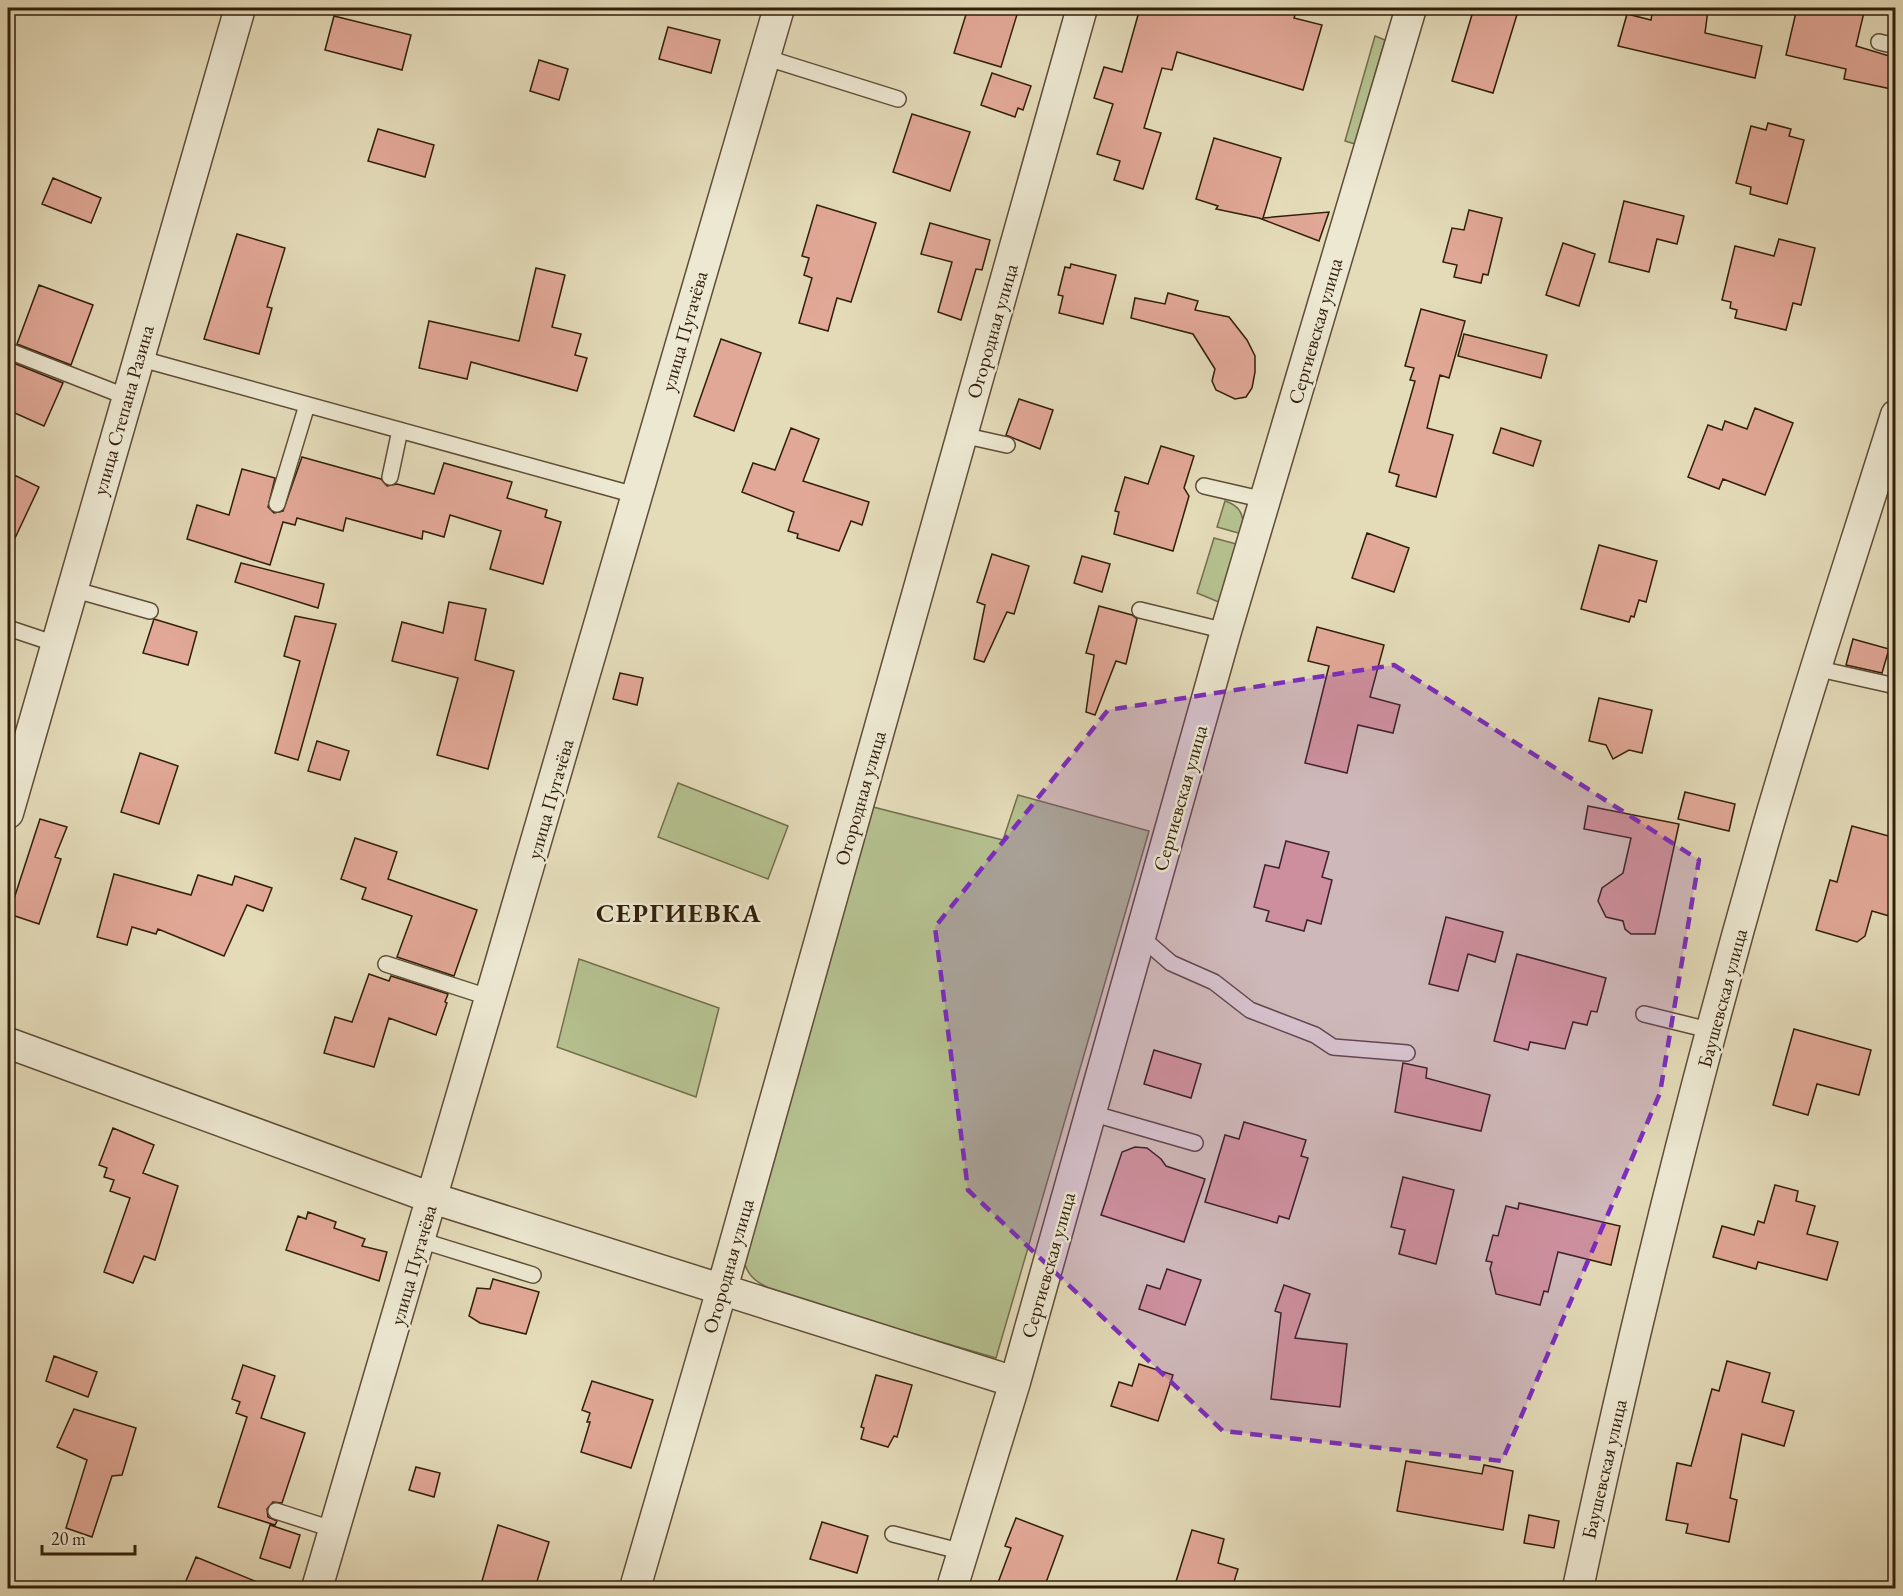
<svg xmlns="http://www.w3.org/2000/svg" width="1903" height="1596" font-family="'EB Garamond',serif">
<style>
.green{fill:#b5c08f;stroke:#736f4c;stroke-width:1.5}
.building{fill:#e2a897;stroke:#311e0a;stroke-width:1.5}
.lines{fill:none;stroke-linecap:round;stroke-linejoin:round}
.lane-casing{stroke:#5e4d36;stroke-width:18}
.street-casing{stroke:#5e4d36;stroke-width:33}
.lane{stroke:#ede8d2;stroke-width:15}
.street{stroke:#ede8d2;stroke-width:30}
.marked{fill:#7b2cbf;fill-opacity:0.2;stroke:#7b2cbf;stroke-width:4.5;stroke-dasharray:12 8;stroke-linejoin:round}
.labels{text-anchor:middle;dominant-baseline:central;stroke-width:5;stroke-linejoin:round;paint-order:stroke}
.street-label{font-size:20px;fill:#311e0a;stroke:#ede8d2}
.district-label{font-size:26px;font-weight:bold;letter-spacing:1.5px;fill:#311e0a;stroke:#ede8d2}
</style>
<rect width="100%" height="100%" fill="#e4dbb9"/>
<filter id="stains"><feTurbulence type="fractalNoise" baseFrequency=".00333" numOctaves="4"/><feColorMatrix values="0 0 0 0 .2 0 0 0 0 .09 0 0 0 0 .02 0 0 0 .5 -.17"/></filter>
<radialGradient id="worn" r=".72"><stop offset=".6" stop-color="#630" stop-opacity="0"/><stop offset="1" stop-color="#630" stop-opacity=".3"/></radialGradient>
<path class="green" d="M 1375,36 L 1385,40 L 1355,144 L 1345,141 Z
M 1225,501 C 1242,506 1245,518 1242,534 L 1217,527 Z
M 1214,538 L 1240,545 L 1221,603 L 1197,593 Z
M 678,783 L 788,826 L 768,879 L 658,837 Z
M 1018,795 L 1149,831 L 996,1358 L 781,1295 C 760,1283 747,1281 742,1254 L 809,1036 L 873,807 L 1003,840 Z
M 579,959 L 719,1008 L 696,1097 L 557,1047 Z"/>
<path class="building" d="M 968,8 L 1019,8 L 1001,67 L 954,53 Z
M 1140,8 L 1280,8 L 1296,12 L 1294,18 L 1322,25 L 1303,90 L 1177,52 L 1172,70 L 1162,68 L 1144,128 L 1161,133 L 1143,189 L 1114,180 L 1120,161 L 1097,154 L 1113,104 L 1094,98 L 1104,67 L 1122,72 Z
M 1474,8 L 1519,8 L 1493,93 L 1452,81 Z
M 1653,8 L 1694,8 L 1708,10 L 1705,33 L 1762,46 L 1755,78 L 1618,46 L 1627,14 L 1651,20 Z
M 1797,8 L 1865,8 L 1856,46 L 1896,58 L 1896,90 L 1844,79 L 1846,69 L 1786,55 Z
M 334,16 L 411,35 L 402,70 L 325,50 Z
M 668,27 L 720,40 L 711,73 L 659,59 Z
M 539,60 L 568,69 L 559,100 L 530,91 Z
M 992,73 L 1031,86 L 1023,110 L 1018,108 L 1015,117 L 981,105 Z
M 912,114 L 970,132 L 950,191 L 893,172 Z
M 1768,123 L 1791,129 L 1789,136 L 1804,140 L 1787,204 L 1750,194 L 1751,187 L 1736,183 L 1751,126 L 1766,130 Z
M 378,129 L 434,145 L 425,177 L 368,161 Z
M 1214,138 L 1281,158 L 1263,218 L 1329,212 L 1319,241 L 1259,218 L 1216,209 L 1218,206 L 1196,199 Z
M 53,178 L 101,198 L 91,223 L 42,204 Z
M 1624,201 L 1684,216 L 1677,244 L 1657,239 L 1649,272 L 1609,262 Z
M 817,205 L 876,223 L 851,302 L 837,298 L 828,331 L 799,323 L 812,278 L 804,275 L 809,258 L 802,256 Z
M 1469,210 L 1502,218 L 1488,275 L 1483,274 L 1481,283 L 1454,277 L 1457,265 L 1443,262 L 1452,228 L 1464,230 Z
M 930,223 L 990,240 L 982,270 L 976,269 L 961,320 L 938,312 L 952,262 L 921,254 Z
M 237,234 L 285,248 L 267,307 L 272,308 L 259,354 L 204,339 Z
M 1779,239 L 1815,248 L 1801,305 L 1793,303 L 1786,330 L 1735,318 L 1737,310 L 1730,308 L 1731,302 L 1722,300 L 1735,246 L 1774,256 Z
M 1563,243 L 1595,254 L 1579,306 L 1546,295 Z
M 1071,264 L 1116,275 L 1103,324 L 1059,313 L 1063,296 L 1058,295 L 1065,267 L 1070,268 Z
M 536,268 L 565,275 L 552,327 L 581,334 L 575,355 L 587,358 L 577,391 L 471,362 L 467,379 L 419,368 L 429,321 L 519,341 Z
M 39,285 L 93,305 L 71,365 L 17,344 Z
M 1168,293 L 1198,301 L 1195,310 L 1229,317 L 1247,340 L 1255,356 L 1255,372 L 1252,388 L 1246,397 L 1235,399 L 1216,390 L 1212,381 L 1215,369 L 1193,334 L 1131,318 L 1135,298 L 1165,304 Z
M 1421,309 L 1465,321 L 1449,378 L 1440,375 L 1427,428 L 1453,435 L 1436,497 L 1396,486 L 1399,475 L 1389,472 L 1415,381 L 1410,380 L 1414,368 L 1405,366 Z
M 1464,334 L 1547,355 L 1541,378 L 1458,356 Z
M 721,339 L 761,353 L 734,431 L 694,416 Z
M 11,362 L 63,383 L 44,426 L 8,410 L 8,371 Z
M 1019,399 L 1053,410 L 1040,449 L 1006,435 Z
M 1755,408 L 1793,423 L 1765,495 L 1723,479 L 1719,489 L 1688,477 L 1708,425 L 1722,430 L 1725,421 L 1747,429 Z
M 791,428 L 819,439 L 803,481 L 869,502 L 862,525 L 851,521 L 839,551 L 797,538 L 798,534 L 788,531 L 794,512 L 742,492 L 753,463 L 775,470 Z
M 1501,428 L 1541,441 L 1533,466 L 1493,453 Z
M 1161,446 L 1194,456 L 1184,488 L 1189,496 L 1173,551 L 1114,534 L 1119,512 L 1115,511 L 1125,477 L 1148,484 Z
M 302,457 L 381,479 L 387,486 L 397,484 L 434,494 L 444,463 L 512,482 L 507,498 L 547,510 L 545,517 L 561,522 L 543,584 L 490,569 L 501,531 L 450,515 L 444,537 L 423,531 L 422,539 L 346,518 L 343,531 L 297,518 L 295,525 L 283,522 L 270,565 L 187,539 L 197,505 L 229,515 L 242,469 L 275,478 L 268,507 L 274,513 L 283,511 Z
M 8,472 L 39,487 L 8,553 Z
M 1367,533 L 1409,548 L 1394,592 L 1352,578 Z
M 1599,545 L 1657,561 L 1646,602 L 1639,600 L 1634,617 L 1631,616 L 1629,622 L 1581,609 Z
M 992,554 L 1029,566 L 1014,614 L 1007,612 L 984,662 L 974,659 L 985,605 L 977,602 Z
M 1082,556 L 1110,564 L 1102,592 L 1074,583 Z
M 241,563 L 324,584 L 318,608 L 235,582 Z
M 449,602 L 486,609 L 475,660 L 514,671 L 488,769 L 437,755 L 458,678 L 392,661 L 402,622 L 443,633 Z
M 1099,606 L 1132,615 L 1137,619 L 1126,664 L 1116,661 L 1095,715 L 1086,712 L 1094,655 L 1086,653 Z
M 295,616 L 336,624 L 298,760 L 275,753 L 300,661 L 284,656 Z
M 154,619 L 197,632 L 188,665 L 143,653 Z
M 1317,627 L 1384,645 L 1370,697 L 1400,705 L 1393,733 L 1358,725 L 1347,773 L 1305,763 L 1329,666 L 1308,661 Z
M 1853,639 L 1889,649 L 1882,673 L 1846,665 Z
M 620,673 L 643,678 L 637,705 L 613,699 Z
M 1599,698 L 1652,710 L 1642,753 L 1629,750 L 1613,759 L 1606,745 L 1589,741 Z
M 317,741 L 349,751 L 340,780 L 308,771 Z
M 140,753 L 178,766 L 159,824 L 121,812 Z
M 1685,792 L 1735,804 L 1729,831 L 1678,819 Z
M 1588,806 L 1679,824 L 1655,934 L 1631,934 L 1625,929 L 1623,921 L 1606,917 L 1598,901 L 1602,888 L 1623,873 L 1631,838 L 1584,829 Z
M 40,819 L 67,827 L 55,857 L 61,859 L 39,924 L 9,914 Z
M 1852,826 L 1896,838 L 1896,918 L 1872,911 L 1865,936 L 1857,942 L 1816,930 L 1830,880 L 1837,882 Z
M 355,838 L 397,852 L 388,879 L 477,910 L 454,976 L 397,957 L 412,916 L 362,899 L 366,888 L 341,879 Z
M 1286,841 L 1329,852 L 1322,877 L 1332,880 L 1321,924 L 1307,920 L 1304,931 L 1266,921 L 1269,911 L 1254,907 L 1265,865 L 1279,868 Z
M 114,874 L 191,895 L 198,875 L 232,885 L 235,876 L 272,888 L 263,911 L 247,905 L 224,956 L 158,929 L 156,934 L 132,927 L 127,945 L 97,937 Z
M 1446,917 L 1503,932 L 1495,962 L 1468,954 L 1458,991 L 1429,984 Z
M 1517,954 L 1606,978 L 1597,1012 L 1591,1011 L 1587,1025 L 1573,1022 L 1565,1049 L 1530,1042 L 1528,1050 L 1494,1041 Z
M 369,974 L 389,981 L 391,976 L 448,994 L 445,1002 L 447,1003 L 436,1035 L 389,1018 L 374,1067 L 324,1053 L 335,1017 L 352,1022 Z
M 1794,1029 L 1871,1050 L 1859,1095 L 1817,1084 L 1808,1115 L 1773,1105 Z
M 1154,1050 L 1201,1064 L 1191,1098 L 1144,1084 Z
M 1403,1063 L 1427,1068 L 1426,1078 L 1490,1095 L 1481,1131 L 1395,1112 Z
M 1244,1122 L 1306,1140 L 1301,1156 L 1308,1158 L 1289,1219 L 1279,1216 L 1277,1223 L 1205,1202 L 1225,1135 L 1239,1139 Z
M 113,1128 L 154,1145 L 143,1173 L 178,1186 L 155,1260 L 144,1256 L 133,1283 L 104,1272 L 130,1198 L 110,1191 L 114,1180 L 104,1177 L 107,1168 L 99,1165 Z
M 1135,1147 L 1147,1148 L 1161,1159 L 1166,1166 L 1205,1179 L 1184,1242 L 1101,1215 L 1122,1152 Z
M 1403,1177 L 1454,1190 L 1436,1264 L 1399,1254 L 1405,1230 L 1391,1227 Z
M 1775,1185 L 1798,1191 L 1796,1201 L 1815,1206 L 1807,1234 L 1838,1242 L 1827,1280 L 1758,1262 L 1756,1269 L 1713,1257 L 1722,1226 L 1754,1235 L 1758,1221 L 1764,1223 Z
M 1519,1203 L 1620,1226 L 1611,1265 L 1558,1252 L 1548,1292 L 1544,1291 L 1540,1305 L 1496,1294 L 1490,1269 L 1492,1262 L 1486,1261 L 1493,1235 L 1498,1236 L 1506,1206 L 1518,1209 Z
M 308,1212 L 336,1222 L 334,1228 L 365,1239 L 362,1246 L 387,1252 L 379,1281 L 286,1250 L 298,1216 L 306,1219 Z
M 1167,1269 L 1201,1280 L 1185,1325 L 1139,1309 L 1147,1285 L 1160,1289 Z
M 493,1279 L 539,1292 L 526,1334 L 480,1323 L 469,1316 L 477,1288 L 490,1289 Z
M 1284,1285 L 1310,1294 L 1295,1338 L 1347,1344 L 1340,1407 L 1271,1399 L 1281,1313 L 1275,1311 Z
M 54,1356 L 97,1372 L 88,1397 L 46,1381 Z
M 1727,1361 L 1770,1373 L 1762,1402 L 1794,1411 L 1784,1446 L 1742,1434 L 1730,1498 L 1737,1500 L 1729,1542 L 1686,1533 L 1688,1524 L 1666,1520 L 1677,1463 L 1691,1466 L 1712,1389 L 1719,1391 Z
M 1139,1364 L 1173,1375 L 1158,1421 L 1111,1406 L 1119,1382 L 1132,1386 Z
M 243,1365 L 275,1376 L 261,1418 L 305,1433 L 282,1503 L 273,1502 L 267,1509 L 268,1517 L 277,1521 L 275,1525 L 218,1507 L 247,1417 L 236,1413 L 240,1402 L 232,1399 Z
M 876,1375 L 912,1385 L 897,1437 L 894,1436 L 888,1447 L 861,1439 L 864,1428 L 861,1427 Z
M 592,1381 L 653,1400 L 631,1468 L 581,1452 L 590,1422 L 587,1422 L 590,1413 L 582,1410 Z
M 74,1409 L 136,1428 L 122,1475 L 112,1476 L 92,1537 L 66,1528 L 87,1460 L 57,1447 Z
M 1406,1461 L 1482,1474 L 1484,1465 L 1513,1471 L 1503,1530 L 1397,1511 Z
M 416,1467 L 440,1473 L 434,1497 L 409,1490 Z
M 1529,1515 L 1559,1521 L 1554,1548 L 1524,1543 Z
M 1016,1518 L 1063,1536 L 1044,1588 L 996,1588 L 1011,1548 L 1005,1546 Z
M 822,1522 L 868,1536 L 857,1573 L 810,1559 Z
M 270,1525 L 300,1535 L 290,1568 L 260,1558 Z
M 498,1525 L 549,1542 L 535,1588 L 480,1588 Z
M 1192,1530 L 1224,1539 L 1218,1563 L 1238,1569 L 1232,1588 L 1174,1588 Z
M 196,1557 L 272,1588 L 183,1588 Z"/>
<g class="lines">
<g class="lane-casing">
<path id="lane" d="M 1879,42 L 1896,46
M 764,57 L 898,99
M 9,351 L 127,397
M 138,358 L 635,495
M 962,435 L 1007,445
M 390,477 L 400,430
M 1204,486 L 1265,500
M 277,504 L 307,405
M 72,589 L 150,611
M 1140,610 L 1226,631
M 8,628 L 56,644
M 1815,668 L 1891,685
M 1141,937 L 1171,963 L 1214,982 L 1250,1010 L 1315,1035 L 1333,1047 L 1407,1053
M 386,964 L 491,998
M 1644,1014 L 1713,1031
M 1091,1113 L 1195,1143
M 420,1240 L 533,1275
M 276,1511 L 335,1530
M 893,1534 L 963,1552"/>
</g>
<g class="street-casing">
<path id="street" d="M 8,813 L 240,8
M 8,1043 L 432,1198 L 1015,1382
M 317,1588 C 473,1062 624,534 779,8
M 635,1588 L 722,1289 L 1082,8
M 952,1588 L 1015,1382 L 1226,631 L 1411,8
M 1578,1588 C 1631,1340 1692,1092 1762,847 C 1803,702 1851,559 1896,415"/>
</g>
<use href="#lane" class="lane"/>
<use href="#street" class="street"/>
</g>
<path class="marked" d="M 1394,665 L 1699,860 L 1660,1093 L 1502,1461 L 1223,1431 L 968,1190 L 935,927 L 1108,710 Z"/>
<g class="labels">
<g class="street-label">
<text transform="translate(684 331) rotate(-74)">улица Пугачёва</text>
<text transform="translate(992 331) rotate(-74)">Огородная улица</text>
<text transform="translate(1315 331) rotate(-74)">Сергиевская улица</text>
<text transform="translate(123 410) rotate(-74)">улица Степана Разина</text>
<text transform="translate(860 798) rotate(-74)">Огородная улица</text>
<text transform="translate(1180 798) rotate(-74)">Сергиевская улица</text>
<text transform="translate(550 799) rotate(-74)">улица Пугачёва</text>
<text transform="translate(1722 998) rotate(-75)">Баушевская улица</text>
<text transform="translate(413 1265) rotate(-74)">улица Пугачёва</text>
<text transform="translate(1048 1265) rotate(-74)">Сергиевская улица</text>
<text transform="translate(728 1266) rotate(-74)">Огородная улица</text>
<text transform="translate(1604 1469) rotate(-77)">Баушевская улица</text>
</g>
<g class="district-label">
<text x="679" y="913">СЕРГИЕВКА</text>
</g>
</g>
<rect width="1903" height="1596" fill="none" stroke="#e4dbb9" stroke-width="30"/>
<rect x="9" y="9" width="1885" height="1578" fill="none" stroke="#311e0a" stroke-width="3"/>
<rect x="15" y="15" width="1873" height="1566" fill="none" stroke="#311e0a" stroke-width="1.5"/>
<path d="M42 1545v9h93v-9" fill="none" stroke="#311e0a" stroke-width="3"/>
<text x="51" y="1545" font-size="18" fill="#311e0a" stroke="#ede8d2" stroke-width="4.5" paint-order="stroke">20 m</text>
<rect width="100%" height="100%" filter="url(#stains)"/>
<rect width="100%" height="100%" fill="url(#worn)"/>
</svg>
